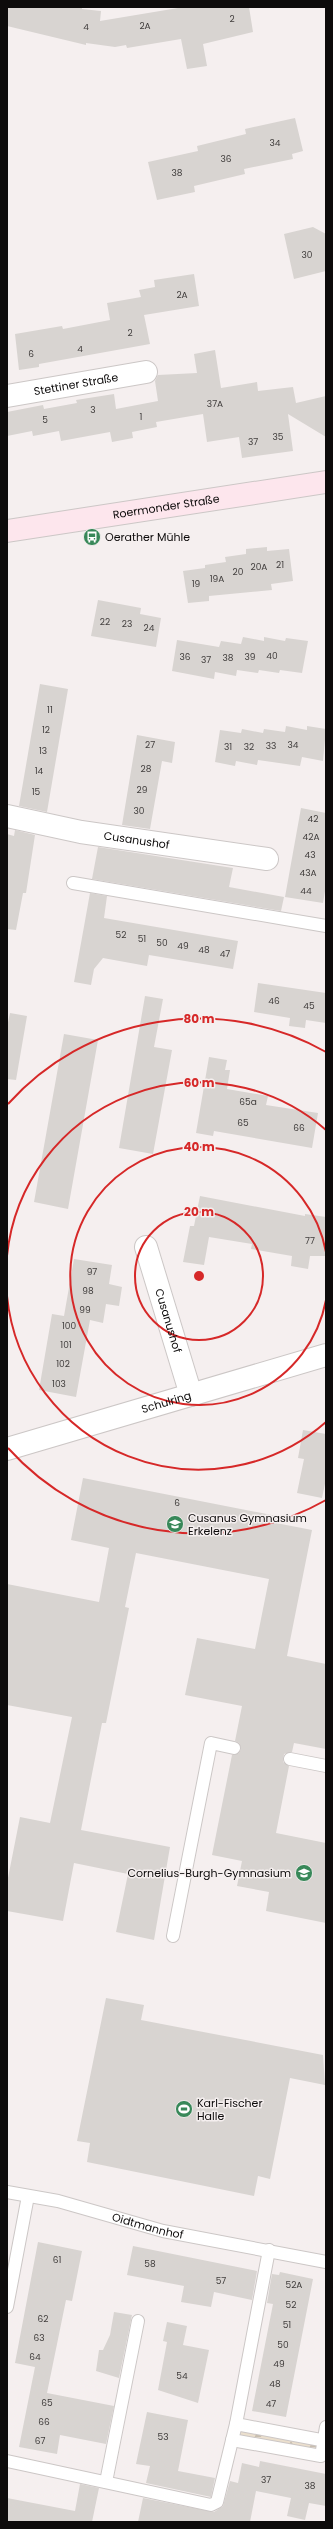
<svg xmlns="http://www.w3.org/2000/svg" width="333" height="2529" font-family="Poppins,sans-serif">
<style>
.forest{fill:url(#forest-firs)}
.building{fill:#d8d4d1}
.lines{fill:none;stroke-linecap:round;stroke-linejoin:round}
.lane-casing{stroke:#ccc7c6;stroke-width:14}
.street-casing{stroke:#ccc7c6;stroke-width:24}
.secondary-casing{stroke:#ccc7c6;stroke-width:24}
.lane{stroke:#fff;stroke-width:12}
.street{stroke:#fff;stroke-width:22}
.secondary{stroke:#fde6ed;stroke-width:22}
.ring{fill:none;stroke:#d62828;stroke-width:2}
.labels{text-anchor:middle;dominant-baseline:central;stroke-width:3;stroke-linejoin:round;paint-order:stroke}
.number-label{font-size:9px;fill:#403d3c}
.street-label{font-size:11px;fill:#0d0b0b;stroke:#f5efef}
.poi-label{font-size:11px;fill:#0d0b0b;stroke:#f5efef;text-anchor:start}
.centre{fill:#d62828;stroke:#f5efef;stroke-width:2}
.ring-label{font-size:12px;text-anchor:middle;font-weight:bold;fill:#d62828;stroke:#f5efef;stroke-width:3;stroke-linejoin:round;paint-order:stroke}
</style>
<defs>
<pattern id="forest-firs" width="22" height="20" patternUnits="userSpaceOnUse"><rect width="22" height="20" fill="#ebdfcd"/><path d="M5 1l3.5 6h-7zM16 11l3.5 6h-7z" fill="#c8beaf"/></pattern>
</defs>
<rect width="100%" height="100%" fill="#f5efef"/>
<path class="forest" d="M 240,2429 L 318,2444 L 316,2452 L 239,2437 Z"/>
<path class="building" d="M 7,7 L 82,7 L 82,9 L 101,11 L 100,21 L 184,7 L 249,7 L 253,32 L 203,44 L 207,66 L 187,69 L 181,39 L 127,48 L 126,45 L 115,47 L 86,43 L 86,45 L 7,26 Z
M 295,118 L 303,151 L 292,154 L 293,159 L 244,169 L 245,174 L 194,186 L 195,192 L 157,200 L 148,162 L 198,151 L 197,146 L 246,134 L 245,129 Z
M 313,227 L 326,234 L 326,271 L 294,279 L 284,234 Z
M 194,274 L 199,306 L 144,315 L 150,344 L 39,364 L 39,367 L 19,370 L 15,334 L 62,326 L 63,329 L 110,320 L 107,303 L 141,297 L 139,290 L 155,287 L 154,280 Z
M 215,350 L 221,388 L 257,382 L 258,391 L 293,387 L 296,403 L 326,396 L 326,437 L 288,414 L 293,451 L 242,458 L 239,437 L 207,442 L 203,414 L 156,422 L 157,427 L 132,432 L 133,438 L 112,442 L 110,432 L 61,441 L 59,431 L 33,436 L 32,431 L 7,436 L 7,412 L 43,405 L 44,409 L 77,403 L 76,400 L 114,394 L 116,409 L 158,401 L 155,381 L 158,375 L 197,373 L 194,354 Z
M 267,547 L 267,551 L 289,549 L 293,581 L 271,584 L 272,590 L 209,596 L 209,601 L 188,603 L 183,571 L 205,568 L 205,565 L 226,562 L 225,557 L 246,554 L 246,549 Z
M 98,600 L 141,608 L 140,614 L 161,618 L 156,647 L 91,636 Z
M 243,637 L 264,641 L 264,637 L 285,641 L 286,638 L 308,641 L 302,673 L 280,670 L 279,673 L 259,670 L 258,673 L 237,670 L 236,676 L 215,672 L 214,679 L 172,671 L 177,640 L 219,647 L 221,641 L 241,644 Z
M 40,684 L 68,689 L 47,812 L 19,806 Z
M 286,726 L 307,730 L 307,726 L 326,729 L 323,761 L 302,757 L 300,766 L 258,760 L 257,765 L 236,761 L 235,766 L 215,762 L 220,730 L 241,733 L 242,729 L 263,733 L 264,729 L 285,732 Z
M 137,735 L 175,742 L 172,763 L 162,761 L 150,829 L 122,825 Z
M 301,808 L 326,813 L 326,885 L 323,903 L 285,897 Z
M 15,830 L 35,835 L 26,893 L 23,893 L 16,930 L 7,929 L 7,834 L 14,836 Z
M 98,847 L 233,868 L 229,887 L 284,897 L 281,911 L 92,879 Z
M 90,893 L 107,896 L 104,918 L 238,941 L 233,969 L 149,955 L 147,966 L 103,958 L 94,969 L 91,985 L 74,982 Z
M 258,983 L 326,993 L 326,1023 L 306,1020 L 305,1028 L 289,1026 L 290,1018 L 254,1012 Z
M 145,996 L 163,999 L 154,1047 L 172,1050 L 153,1154 L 119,1148 Z
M 10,1013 L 27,1016 L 16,1080 L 7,1079 L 7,1027 Z
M 64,1034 L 98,1040 L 68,1209 L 34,1202 Z
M 209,1057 L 227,1060 L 225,1070 L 230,1070 L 227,1089 L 268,1096 L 266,1105 L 318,1113 L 312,1148 L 214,1131 L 213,1136 L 196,1133 Z
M 200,1196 L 305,1216 L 305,1214 L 326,1217 L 326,1256 L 310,1256 L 308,1269 L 291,1266 L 292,1256 L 251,1249 L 252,1244 L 209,1237 L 204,1265 L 183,1262 L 190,1226 L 194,1226 Z
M 74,1259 L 112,1265 L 109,1284 L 122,1287 L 119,1306 L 106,1304 L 103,1323 L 90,1320 L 76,1397 L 39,1390 L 52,1314 L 64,1316 Z
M 303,1430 L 326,1434 L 326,1479 L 322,1498 L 297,1493 L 304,1459 L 298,1458 Z
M 83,1478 L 277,1516 L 276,1523 L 312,1530 L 287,1656 L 326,1664 L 326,1749 L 294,1743 L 292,1752 L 284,1754 L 283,1762 L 289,1766 L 276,1833 L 326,1843 L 326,1923 L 266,1911 L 269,1892 L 237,1886 L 242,1861 L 212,1855 L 232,1755 L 239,1753 L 241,1749 L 239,1743 L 235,1741 L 242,1706 L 185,1695 L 197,1638 L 255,1649 L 269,1579 L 136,1553 L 125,1607 L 129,1608 L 106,1723 L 102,1723 L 81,1830 L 170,1847 L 154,1940 L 116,1932 L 128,1874 L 74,1863 L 63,1921 L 7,1911 L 7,1883 L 20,1817 L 50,1823 L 72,1717 L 7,1705 L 7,1584 L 99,1602 L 109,1548 L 71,1540 Z
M 106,1998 L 144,2005 L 141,2020 L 323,2055 L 325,2085 L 290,2078 L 270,2179 L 258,2176 L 254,2196 L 87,2162 L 90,2143 L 77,2141 Z
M 38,2242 L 82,2251 L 72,2301 L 66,2300 L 47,2393 L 114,2406 L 106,2444 L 60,2435 L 57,2454 L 19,2447 L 35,2367 L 15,2363 Z
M 133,2246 L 257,2271 L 252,2300 L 214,2292 L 211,2307 L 181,2302 L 184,2286 L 127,2275 Z
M 280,2272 L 313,2279 L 286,2417 L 252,2411 L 273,2304 L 267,2303 L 272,2274 L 279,2275 Z
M 114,2312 L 132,2315 L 119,2378 L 96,2371 L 99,2350 L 103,2350 L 110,2335 Z
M 167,2322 L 187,2326 L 183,2345 L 209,2350 L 198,2403 L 158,2390 L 167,2342 L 163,2341 Z
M 147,2412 L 188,2420 L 178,2471 L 215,2478 L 211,2497 L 146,2483 L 150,2466 L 136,2464 Z
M 260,2461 L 326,2474 L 326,2506 L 309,2503 L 305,2520 L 287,2516 L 291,2498 L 256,2491 L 250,2522 L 138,2522 L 143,2498 L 214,2512 L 223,2506 L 230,2481 L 238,2483 L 242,2463 L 259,2467 Z
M 80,2484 L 99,2488 L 92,2522 L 7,2522 L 7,2498 L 75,2511 Z"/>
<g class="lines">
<g class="lane-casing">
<g id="lane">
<path d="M 73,883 L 326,926"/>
<path d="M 290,1759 L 326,1766"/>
<path d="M 173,1936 L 211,1743 L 234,1748"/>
<path id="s1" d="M 7,2192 L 58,2201 L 163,2231 L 326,2262"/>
<path d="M 7,2307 L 28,2196"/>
<path d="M 236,2424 L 269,2250"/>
<path d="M 232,2440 L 321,2456 L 326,2427"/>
<path d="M 7,2461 L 211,2505 L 217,2502 L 236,2424 L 326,2441"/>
<path d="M 106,2482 L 138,2321"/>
</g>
</g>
<g class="street-casing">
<g id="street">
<path id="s2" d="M 7,396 L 146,372"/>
<path id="s3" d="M 7,816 L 81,832 L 267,859"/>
<path id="s4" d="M 146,1247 L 191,1395"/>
<path id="s5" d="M 7,1449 L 326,1355"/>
</g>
</g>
<g class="secondary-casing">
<g id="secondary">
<path id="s6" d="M 7,531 L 326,482"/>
</g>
</g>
<use href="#lane" class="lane"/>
<use href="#street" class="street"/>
<use href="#secondary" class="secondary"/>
</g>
<g class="ring">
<circle cx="199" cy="1276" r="64"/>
<path d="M326 1300A129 129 0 1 1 326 1252"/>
<path d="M326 1422A193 193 0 0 1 7 1296M7 1256A193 193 0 0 1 326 1130"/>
<path d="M326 1500A257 257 0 0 1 8 1448M8 1104A257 257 0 0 1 326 1052"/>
</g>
<defs>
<g id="bus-disc" transform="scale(0.9)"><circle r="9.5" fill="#388859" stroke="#f5efef"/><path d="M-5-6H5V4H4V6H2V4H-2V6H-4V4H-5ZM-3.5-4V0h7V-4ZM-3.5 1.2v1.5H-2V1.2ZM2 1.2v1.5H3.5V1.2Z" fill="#fff"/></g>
<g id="school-disc" transform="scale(0.9)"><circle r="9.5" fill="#388859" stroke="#f5efef"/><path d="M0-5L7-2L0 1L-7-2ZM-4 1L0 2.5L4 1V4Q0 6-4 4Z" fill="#fff"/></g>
<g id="stadium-disc" transform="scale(0.9)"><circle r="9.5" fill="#388859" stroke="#f5efef"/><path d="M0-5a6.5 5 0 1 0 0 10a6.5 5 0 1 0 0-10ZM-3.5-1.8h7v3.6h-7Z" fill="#fff"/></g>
</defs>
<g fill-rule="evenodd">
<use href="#bus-disc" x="92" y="537"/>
<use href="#school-disc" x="175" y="1524"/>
<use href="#school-disc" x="304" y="1873"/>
<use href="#stadium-disc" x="184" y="2109"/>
</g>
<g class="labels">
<g class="number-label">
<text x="232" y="19">2</text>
<text x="145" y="26">2A</text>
<text x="86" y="27">4</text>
<text x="275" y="143">34</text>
<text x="226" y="159">36</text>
<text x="177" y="173">38</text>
<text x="307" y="255">30</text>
<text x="182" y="295">2A</text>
<text x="130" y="333">2</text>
<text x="80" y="349">4</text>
<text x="31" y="354">6</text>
<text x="215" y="404">37A</text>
<text x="93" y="410">3</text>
<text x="141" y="417">1</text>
<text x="45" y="420">5</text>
<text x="278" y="437">35</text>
<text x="253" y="442">37</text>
<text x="280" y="565">21</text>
<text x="259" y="567">20A</text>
<text x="238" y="572">20</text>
<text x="217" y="579">19A</text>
<text x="196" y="584">19</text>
<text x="105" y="622">22</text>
<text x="127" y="624">23</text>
<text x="149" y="628">24</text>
<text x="272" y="656">40</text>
<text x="185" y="657">36</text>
<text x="250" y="657">39</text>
<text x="228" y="658">38</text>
<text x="206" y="660">37</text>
<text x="50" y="710">11</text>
<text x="46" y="730">12</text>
<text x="150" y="745">27</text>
<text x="293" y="745">34</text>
<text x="271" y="746">33</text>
<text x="228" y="747">31</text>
<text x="249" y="747">32</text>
<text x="43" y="751">13</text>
<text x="146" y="769">28</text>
<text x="39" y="771">14</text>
<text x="142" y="790">29</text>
<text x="36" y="792">15</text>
<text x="139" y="811">30</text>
<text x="313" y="819">42</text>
<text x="311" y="837">42A</text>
<text x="310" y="855">43</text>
<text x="308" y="873">43A</text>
<text x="306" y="891">44</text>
<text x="121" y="935">52</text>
<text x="142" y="939">51</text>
<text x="162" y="943">50</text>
<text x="183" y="946">49</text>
<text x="204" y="950">48</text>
<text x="225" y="954">47</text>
<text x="274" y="1001">46</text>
<text x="309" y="1006">45</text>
<text x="248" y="1102">65a</text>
<text x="243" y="1123">65</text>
<text x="299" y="1128">66</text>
<text x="310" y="1241">77</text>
<text x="92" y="1272">97</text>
<text x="88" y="1291">98</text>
<text x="85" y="1310">99</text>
<text x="69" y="1326">100</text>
<text x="66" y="1345">101</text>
<text x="63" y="1364">102</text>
<text x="59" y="1384">103</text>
<text x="177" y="1503">6</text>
<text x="57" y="2260">61</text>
<text x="150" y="2264">58</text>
<text x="221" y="2281">57</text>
<text x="294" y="2285">52A</text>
<text x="291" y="2305">52</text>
<text x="43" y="2319">62</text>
<text x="287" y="2325">51</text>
<text x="39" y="2338">63</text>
<text x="283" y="2345">50</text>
<text x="35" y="2357">64</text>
<text x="279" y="2364">49</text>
<text x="182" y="2376">54</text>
<text x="275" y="2384">48</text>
<text x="47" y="2403">65</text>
<text x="271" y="2404">47</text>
<text x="44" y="2422">66</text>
<text x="163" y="2437">53</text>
<text x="40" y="2441">67</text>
<text x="266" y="2480">37</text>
<text x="310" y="2486">38</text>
</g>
<g class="street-label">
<text stroke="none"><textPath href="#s2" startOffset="70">Stettiner Straße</textPath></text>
<text stroke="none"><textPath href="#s6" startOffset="161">Roermonder Straße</textPath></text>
<text stroke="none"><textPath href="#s3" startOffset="132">Cusanushof</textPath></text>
<text stroke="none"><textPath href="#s4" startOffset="77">Cusanushof</textPath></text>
<text stroke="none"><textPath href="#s5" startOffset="166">Schulring</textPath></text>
<text stroke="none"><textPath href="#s1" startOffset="145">Oidtmannhof</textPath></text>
</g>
<g class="poi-label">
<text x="105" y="537">Oerather Mühle</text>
<text x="188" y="1518">Cusanus Gymnasium<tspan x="188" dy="13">Erkelenz</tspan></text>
<text x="291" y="1873" text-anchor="end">Cornelius-Burgh-Gymnasium</text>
<text x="197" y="2103">Karl-Fischer<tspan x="197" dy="13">Halle</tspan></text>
</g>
</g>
<circle cx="199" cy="1276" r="6" class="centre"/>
<g class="ring-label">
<text x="199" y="1023">80 m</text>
<text x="199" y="1087">60 m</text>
<text x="199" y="1151">40 m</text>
<text x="199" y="1216">20 m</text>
</g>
<rect width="333" height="2529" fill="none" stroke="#0d0b0b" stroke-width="16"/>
</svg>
